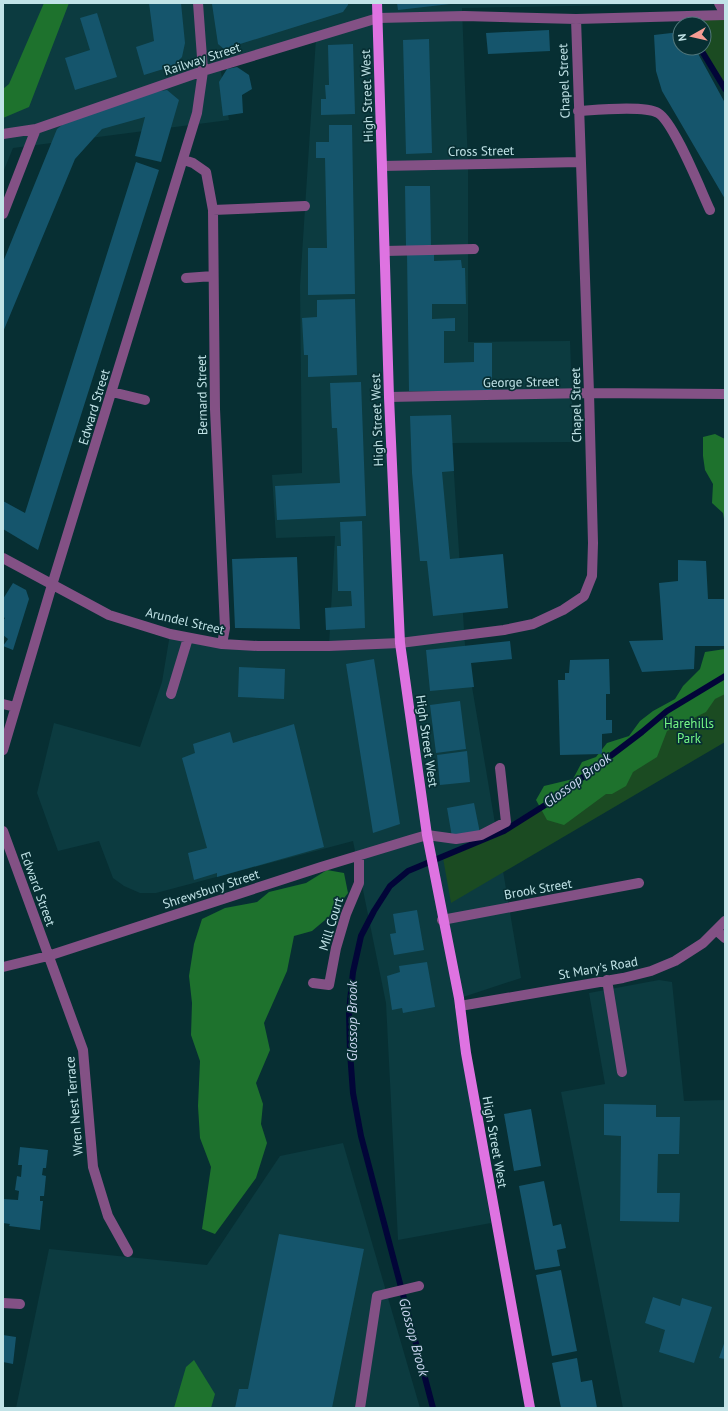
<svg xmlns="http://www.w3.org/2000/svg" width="728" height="1411" font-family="'PT Sans',sans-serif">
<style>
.built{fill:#0c3b40}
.green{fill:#1b4b22}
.forest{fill:#1e722d}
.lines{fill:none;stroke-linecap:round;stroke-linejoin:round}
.stream{stroke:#020538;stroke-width:6}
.building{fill:#15556c}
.minor{stroke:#835185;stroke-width:10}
.major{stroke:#de73e1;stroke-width:10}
.labels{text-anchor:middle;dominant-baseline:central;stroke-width:3.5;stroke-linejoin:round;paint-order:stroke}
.street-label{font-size:13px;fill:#c1e3e7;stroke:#072f33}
.park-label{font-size:13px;fill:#76f886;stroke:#072f33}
.water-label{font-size:14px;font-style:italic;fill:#cbd7f1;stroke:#072f33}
</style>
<rect width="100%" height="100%" fill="#072f33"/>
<path class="built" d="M 3,3 L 725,3 L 462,8 L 468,165 L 468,342 L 570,341 L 572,394 L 572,442 L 452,443 L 465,645 L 521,978 L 454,1000 L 491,1223 L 398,1240 L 386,1003 L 353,841 L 156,893 L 140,893 L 124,886 L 113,878 L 99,841 L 58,851 L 37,793 L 54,723 L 140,747 L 162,682 L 170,634 L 188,638 L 329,646 L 335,536 L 276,538 L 272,475 L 302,473 L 300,286 L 316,38 L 220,66 L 229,120 L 13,148 L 4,170 Z
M 659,980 L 672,982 L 684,1101 L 725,1100 L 725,1408 L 623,1408 L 561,1092 L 605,1084 L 589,993 Z
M 343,1143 L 420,1408 L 16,1408 L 49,1249 L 207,1265 L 280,1156 Z"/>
<path class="green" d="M 684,15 L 725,15 L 725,89 L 700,48 L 704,48 L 704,24 L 688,24 Z
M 725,676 L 725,742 L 451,903 L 443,858 L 504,831 L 550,802 Z"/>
<path class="forest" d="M 44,3 L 69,3 L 29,107 L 3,118 L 3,89 L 9,84 Z
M 715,434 L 725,439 L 725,525 L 723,513 L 712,503 L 713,484 L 705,470 L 703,456 L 703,437 Z
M 725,649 L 725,694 L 715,699 L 706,712 L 667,731 L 657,757 L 633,772 L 626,786 L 612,794 L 606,794 L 564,825 L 547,820 L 536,800 L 544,786 L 573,779 L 582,762 L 596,757 L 607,743 L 629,736 L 640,721 L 653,711 L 675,699 L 683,686 L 700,669 L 705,652 Z
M 327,870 L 344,873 L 348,893 L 331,915 L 312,931 L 294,936 L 287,971 L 264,1023 L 270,1050 L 256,1083 L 263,1104 L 261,1124 L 267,1143 L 256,1178 L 215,1234 L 202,1229 L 211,1167 L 200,1138 L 198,1106 L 200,1061 L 191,1035 L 192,1003 L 189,976 L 194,944 L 202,919 L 225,908 L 257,902 L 269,892 L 306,883 Z
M 194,1360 L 215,1394 L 211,1408 L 174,1408 L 186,1367 Z"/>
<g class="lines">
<path class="stream" d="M 700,48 L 725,89
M 433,1408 L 361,1136 L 353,1093 L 350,1052 L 349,1011 L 353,972 L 361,936 L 374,911 L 390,886 L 408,871 L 504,831 L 550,802 L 642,732 L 667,711 L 725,676"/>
</g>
<path class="building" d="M 149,3 L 181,3 L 185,43 L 182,57 L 173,66 L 144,75 L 136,47 L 154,41 Z
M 213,3 L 348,3 L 348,5 L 343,12 L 224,49 L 218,44 L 212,4 Z
M 397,3 L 450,3 L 450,4 L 398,10 Z
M 97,13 L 117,77 L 75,90 L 65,58 L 90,50 L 80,18 Z
M 549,30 L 550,51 L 488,54 L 486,33 Z
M 680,32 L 680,48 L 695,48 L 725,103 L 725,199 L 662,91 L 656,71 L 654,35 Z
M 429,39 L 432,153 L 406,154 L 403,40 Z
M 353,44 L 355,114 L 321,115 L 321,99 L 326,99 L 325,85 L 329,85 L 328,45 Z
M 237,67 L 249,75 L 252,89 L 242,95 L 243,113 L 223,116 L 219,82 L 227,69 Z
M 167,90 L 179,100 L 161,162 L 135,156 L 145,117 L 102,129 L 75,159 L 3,332 L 3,262 L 57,129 L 67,121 L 143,94 Z
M 329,125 L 352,125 L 355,294 L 308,295 L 308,248 L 327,248 L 325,158 L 316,158 L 316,142 L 329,142 Z
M 136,162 L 159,170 L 38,550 L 3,529 L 3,501 L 25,513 Z
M 405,186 L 430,186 L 431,246 L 406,246 Z
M 434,252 L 434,261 L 461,260 L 462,268 L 465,268 L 466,304 L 432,304 L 432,319 L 455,318 L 455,331 L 444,331 L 444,363 L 474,362 L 474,343 L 492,343 L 492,391 L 409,391 L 407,253 Z
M 355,299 L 357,375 L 308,377 L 308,355 L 304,355 L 302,318 L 317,317 L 317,300 Z
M 361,382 L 366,516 L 277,520 L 275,486 L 340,483 L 337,428 L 332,428 L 330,383 Z
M 451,415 L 454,471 L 442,472 L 450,559 L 503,554 L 508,608 L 433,616 L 427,561 L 420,561 L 412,473 L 410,416 Z
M 362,521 L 365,628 L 326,630 L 325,608 L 352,606 L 351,591 L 338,591 L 337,546 L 341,546 L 340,522 Z
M 297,557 L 300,629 L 235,628 L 232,559 Z
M 678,560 L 706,561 L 708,599 L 725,599 L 725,646 L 695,646 L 694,669 L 642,672 L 629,641 L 663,640 L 659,583 L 678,581 Z
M 13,583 L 26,590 L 29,599 L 13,650 L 3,646 L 8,639 L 3,635 L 3,621 L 5,618 L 3,617 L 3,599 Z
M 510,641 L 512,659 L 471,663 L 474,687 L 430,691 L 426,650 Z
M 374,659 L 400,824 L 373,833 L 346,664 Z
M 609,659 L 610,694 L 606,694 L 606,720 L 612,720 L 612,733 L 602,734 L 602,754 L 560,755 L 558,680 L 565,680 L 565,673 L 569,673 L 570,660 Z
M 239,667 L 285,669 L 284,699 L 238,697 Z
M 460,701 L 466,749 L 436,753 L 430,705 Z
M 294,724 L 324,847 L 217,877 L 217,873 L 194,880 L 188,853 L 207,848 L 182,758 L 195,753 L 193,744 L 230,732 L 233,743 Z
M 467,751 L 470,782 L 440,785 L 437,755 Z
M 474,803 L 480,833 L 452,837 L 447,808 Z
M 417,910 L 424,950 L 394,955 L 390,934 L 396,933 L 393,914 Z
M 427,962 L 435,1007 L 403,1013 L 402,1008 L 392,1010 L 387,976 L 400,972 L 399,966 Z
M 604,1104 L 656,1105 L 656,1117 L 680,1117 L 679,1154 L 658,1154 L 657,1193 L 680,1193 L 679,1222 L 620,1221 L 621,1136 L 604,1135 Z
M 531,1109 L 541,1166 L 514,1171 L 504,1114 Z
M 20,1147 L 48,1150 L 46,1168 L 43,1168 L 42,1175 L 46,1176 L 44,1196 L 40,1196 L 40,1201 L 43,1201 L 40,1230 L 9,1226 L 10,1224 L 3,1223 L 3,1199 L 18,1200 L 19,1191 L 15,1190 L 17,1176 L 21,1177 L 22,1165 L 18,1165 Z
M 544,1181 L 553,1226 L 561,1224 L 566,1248 L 557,1250 L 560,1266 L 535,1270 L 519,1186 Z
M 279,1234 L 364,1249 L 332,1408 L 235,1408 L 239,1389 L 248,1389 Z
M 561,1270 L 577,1351 L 552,1356 L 536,1275 Z
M 653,1297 L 680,1306 L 682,1298 L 712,1307 L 694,1363 L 659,1352 L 665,1330 L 645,1323 Z
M 3,1335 L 16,1337 L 13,1364 L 3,1362 Z
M 725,1341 L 725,1359 L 719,1358 Z
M 577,1358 L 581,1382 L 592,1380 L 597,1408 L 561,1408 L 552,1363 Z"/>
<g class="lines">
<path class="minor" d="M 719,3 L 725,14
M 578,111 C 595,110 645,105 658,113 C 674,122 701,191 710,210
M 3,134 L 36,129 L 203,71 L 378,18 L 464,16 L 576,19 L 725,15
M 184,160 L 193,163 L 206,172 L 213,210 L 215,409 L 225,628 L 222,644
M 382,166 L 580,162
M 213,210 L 305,206
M 3,214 L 36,129
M 385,251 L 474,249
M 186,278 L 213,276
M 112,392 L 145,400
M 389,397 L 589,393 L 725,394
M 3,558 L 109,615 L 170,634 L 222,644 L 258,646 L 329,646 L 400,643 L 504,630 L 533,624 L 563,610 L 584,596 L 592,576 L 593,543 L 589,393 L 576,19
M 171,694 L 188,638
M 3,704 L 15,707
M 3,750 L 52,585 L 197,113 L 203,71 L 198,3
M 3,831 L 83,1050 L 93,1167 L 108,1216 L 128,1252
M 442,920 L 639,883
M 716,930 L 725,938
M 3,967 L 48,956 L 321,867 L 410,840 L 427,835 L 456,839 L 481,835 L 506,822 L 500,768
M 607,980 L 622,1072
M 313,983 L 329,985 L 336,948 L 346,914 L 359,883 L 359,856
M 460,1006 L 623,978 L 651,971 L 675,961 L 703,943 L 725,921
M 3,1303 L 20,1304
M 360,1408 L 377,1296 L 419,1286"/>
<path class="major" d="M 377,3 L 389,397 L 400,643 L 427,835 L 459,998 L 466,1053 L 530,1408"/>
</g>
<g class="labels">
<g class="street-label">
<text transform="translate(202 59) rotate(-18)">Railway Street</text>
<text transform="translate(564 81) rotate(-92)">Chapel Street</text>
<text transform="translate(367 96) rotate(-92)">High Street West</text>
<text transform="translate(481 151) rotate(-1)">Cross Street</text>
<text transform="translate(521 382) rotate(-1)">George Street</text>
<text transform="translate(202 395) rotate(-91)">Bernard Street</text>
<text transform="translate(576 405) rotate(-91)">Chapel Street</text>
<text transform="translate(94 407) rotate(-73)">Edward Street</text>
<text transform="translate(377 420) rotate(-92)">High Street West</text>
<text transform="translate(185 621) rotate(13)">Arundel Street</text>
<text transform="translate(427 741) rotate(82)">High Street West</text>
<text transform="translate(38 889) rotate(70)">Edward Street</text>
<text transform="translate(211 889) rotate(-18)">Shrewsbury Street</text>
<text transform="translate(538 889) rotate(-10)">Brook Street</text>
<text transform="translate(331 924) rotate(-73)">Mill Court</text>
<text transform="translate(598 968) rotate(-10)">St Mary's Road</text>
<text transform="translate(74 1106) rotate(-95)">Wren Nest Terrace</text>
<text transform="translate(495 1142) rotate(80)">High Street West</text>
</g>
<g class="park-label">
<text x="689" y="723">Harehills<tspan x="689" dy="15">Park</tspan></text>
</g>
<g class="water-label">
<text transform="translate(577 780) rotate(-37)">Glossop Brook</text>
<text transform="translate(352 1021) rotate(-90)">Glossop Brook</text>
<text transform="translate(414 1337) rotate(75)">Glossop Brook</text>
</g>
</g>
<rect width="728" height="1411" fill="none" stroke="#c1e3e7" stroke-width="8"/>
<g transform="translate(692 36) rotate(262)"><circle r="19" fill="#072f33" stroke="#51777b"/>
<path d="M0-3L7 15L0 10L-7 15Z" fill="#f59c93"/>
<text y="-6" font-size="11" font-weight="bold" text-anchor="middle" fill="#c1e3e7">N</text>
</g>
</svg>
